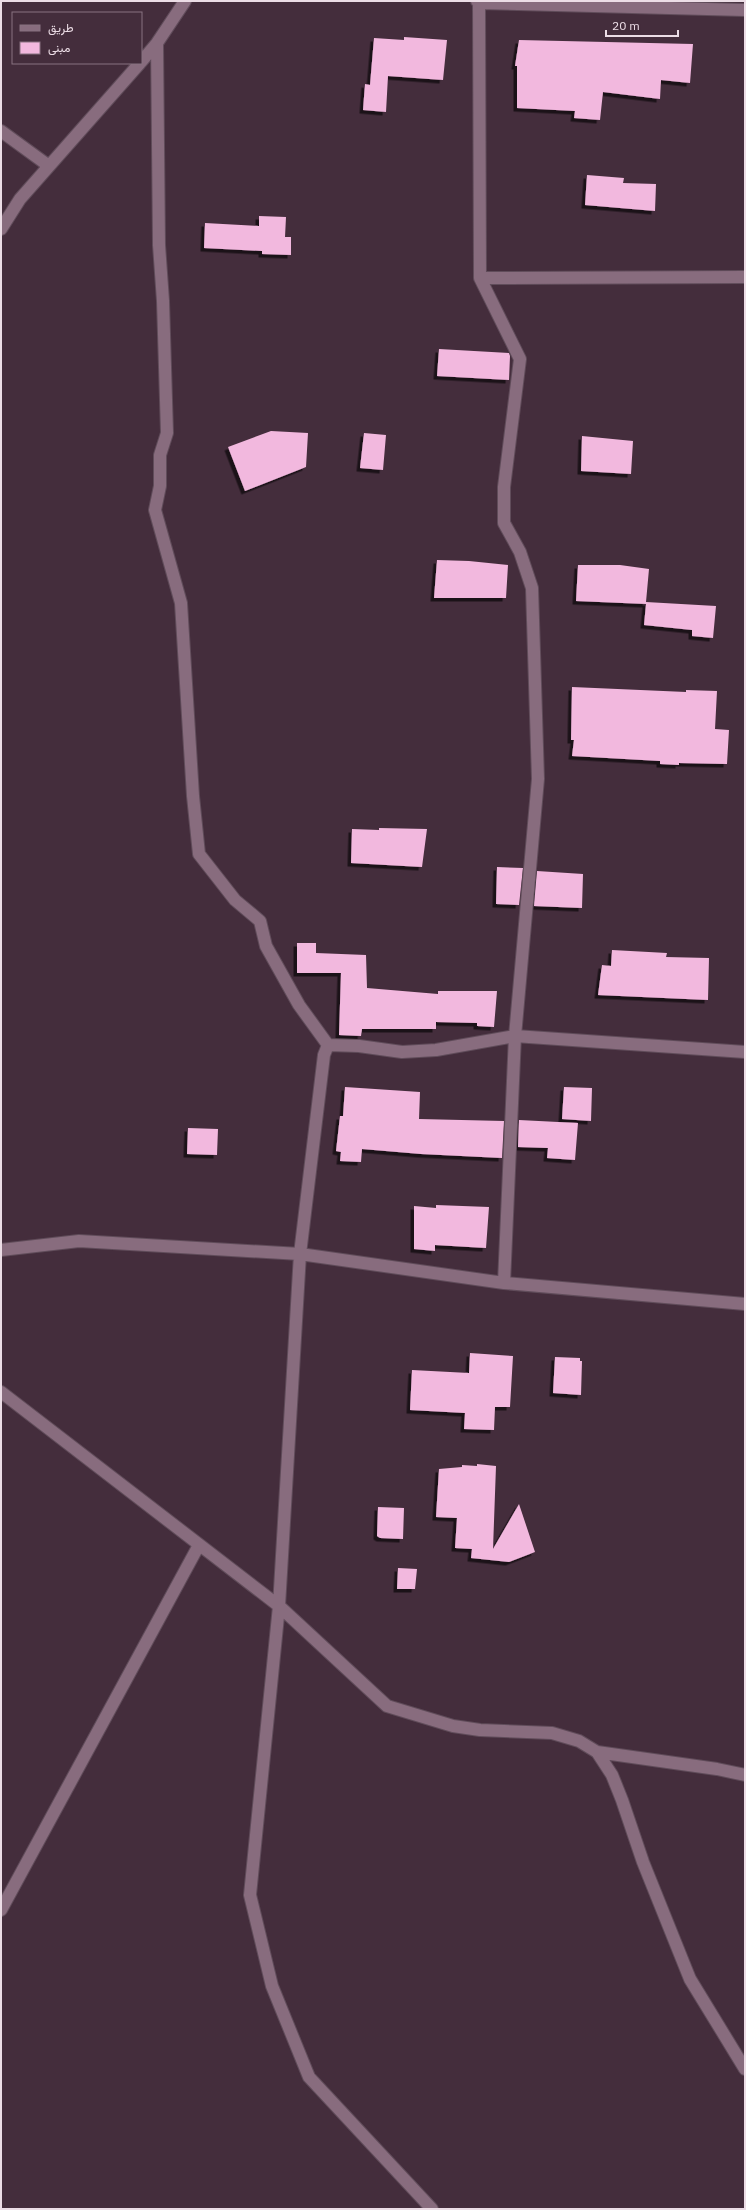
<svg xmlns="http://www.w3.org/2000/svg" width="746" height="2210" font-family="'IBM Plex Sans',Vazirmatn,sans-serif">
<style>
.building{fill:#f2b8de;filter:url(#shadow)}
.lines{fill:none;stroke-linecap:round;stroke-linejoin:round}
.street-casing{stroke:#604c5a;stroke-width:14}
.street{stroke:#886c7e;stroke-width:12}
</style>
<defs>
<filter id="shadow"><feDropShadow dx="-3.5" dy="3.5" stdDeviation="0" flood-color="#0009"/></filter>
</defs>
<rect width="100%" height="100%" fill="#442d3c"/>
<path class="building" d="M 404,37 L 447,40 L 443,80 L 388,76 L 386,112 L 363,110 L 365,84 L 370,85 L 374,38 L 404,40 Z
M 519,40 L 693,44 L 690,83 L 661,80 L 660,99 L 603,92 L 600,120 L 574,118 L 575,111 L 517,108 L 517,66 L 515,66 Z
M 587,175 L 624,178 L 623,183 L 656,184 L 655,211 L 585,205 Z
M 259,216 L 286,217 L 285,237 L 291,237 L 291,255 L 262,254 L 262,251 L 204,248 L 205,223 L 259,226 Z
M 439,349 L 509,353 L 510,356 L 509,380 L 437,376 Z
M 271,431 L 308,433 L 306,467 L 245,491 L 228,447 Z
M 364,433 L 386,435 L 383,470 L 360,468 Z
M 582,436 L 633,441 L 631,474 L 581,471 Z
M 437,560 L 469,561 L 508,565 L 506,598 L 434,598 Z
M 578,565 L 620,565 L 649,569 L 646,602 L 716,606 L 713,638 L 692,636 L 692,630 L 644,625 L 646,604 L 576,601 Z
M 572,687 L 686,692 L 686,690 L 717,691 L 715,729 L 729,730 L 727,764 L 679,763 L 679,765 L 660,764 L 660,761 L 572,756 L 574,740 L 571,740 Z
M 379,828 L 427,829 L 422,867 L 351,863 L 352,829 L 379,830 Z
M 497,867 L 523,868 L 519,905 L 496,904 Z
M 537,871 L 583,874 L 582,908 L 534,906 Z
M 297,943 L 316,943 L 316,953 L 366,955 L 367,988 L 438,994 L 438,991 L 497,991 L 494,1027 L 477,1026 L 477,1023 L 436,1022 L 436,1029 L 362,1029 L 361,1036 L 339,1035 L 341,973 L 297,973 Z
M 612,950 L 667,953 L 666,957 L 709,958 L 708,1000 L 598,995 L 602,965 L 611,966 Z
M 345,1087 L 420,1092 L 419,1119 L 504,1121 L 502,1158 L 421,1154 L 362,1149 L 361,1162 L 340,1161 L 341,1152 L 336,1151 L 340,1116 L 343,1116 Z
M 564,1087 L 592,1088 L 591,1121 L 562,1119 Z
M 519,1120 L 578,1123 L 575,1160 L 547,1158 L 548,1148 L 518,1147 Z
M 188,1128 L 218,1129 L 217,1155 L 187,1154 Z
M 436,1205 L 489,1207 L 486,1248 L 435,1245 L 435,1251 L 414,1249 L 414,1206 L 436,1208 Z
M 470,1353 L 513,1356 L 510,1407 L 495,1407 L 494,1430 L 464,1429 L 465,1413 L 410,1410 L 412,1370 L 469,1373 Z
M 555,1357 L 580,1358 L 580,1361 L 582,1361 L 581,1395 L 553,1393 Z
M 477,1464 L 496,1466 L 493,1549 L 519,1504 L 535,1552 L 509,1562 L 471,1558 L 472,1549 L 455,1548 L 457,1518 L 436,1517 L 439,1469 L 462,1467 L 462,1465 L 477,1466 Z
M 378,1507 L 404,1508 L 403,1539 L 380,1538 L 377,1536 Z
M 398,1568 L 417,1569 L 415,1589 L 397,1589 Z"/>
<g class="lines">
<g class="street-casing">
<path id="street" d="M 477,1 L 479,3 L 480,278 L 520,359 L 504,487 L 504,523 L 520,552 L 532,588 L 538,779 L 515,1036 L 504,1283
M 479,3 L 745,10
M 157,43 L 159,245 L 163,301 L 167,433 L 160,455 L 160,486 L 155,510 L 181,603 L 193,796 L 199,854 L 235,900 L 260,921 L 266,946 L 299,1005 L 328,1045
M 141,62 L 157,43 L 185,1
M 1,131 L 49,166
M 1,229 L 20,199 L 140,63
M 480,278 L 745,277
M 328,1045 L 324,1055 L 300,1254 L 279,1606 L 250,1895 L 272,1986 L 309,2077 L 432,2209
M 328,1045 L 359,1046 L 402,1052 L 436,1050 L 515,1036 L 745,1052
M 1,1250 L 79,1241 L 300,1254 L 504,1283 L 745,1304
M 1,1392 L 279,1606 L 387,1706 L 453,1726 L 480,1730 L 552,1733 L 579,1741 L 597,1752 L 717,1769 L 745,1775
M 597,1752 L 612,1775 L 622,1800 L 643,1862 L 690,1979 L 745,2069
M 1,1910 L 199,1545"/>
</g>
<use href="#street" class="street"/>
</g>
<rect width="746" height="2210" fill="none" stroke="#ecdde6" stroke-width="4"/>
<rect x="12" y="12" width="130" height="52" fill="#442d3c" stroke="#877380"/>
<rect x="20" y="25" width="20" height="6" fill="#886c7e" stroke="#877380"/>
<text x="48" y="32" font-size="12" fill="#ecdde6">طريق</text>
<rect x="20" y="42" width="20" height="12" fill="#f2b8de" stroke="#877380"/>
<text x="48" y="52" font-size="12" fill="#ecdde6">مبنى</text>
<path d="M606 30v6h72v-6" fill="none" stroke="#ecdde6" stroke-width="2"/>
<text x="612" y="30" font-size="12" fill="#ecdde6" stroke="#442d3c" stroke-width="3" paint-order="stroke">20 m</text>
</svg>
